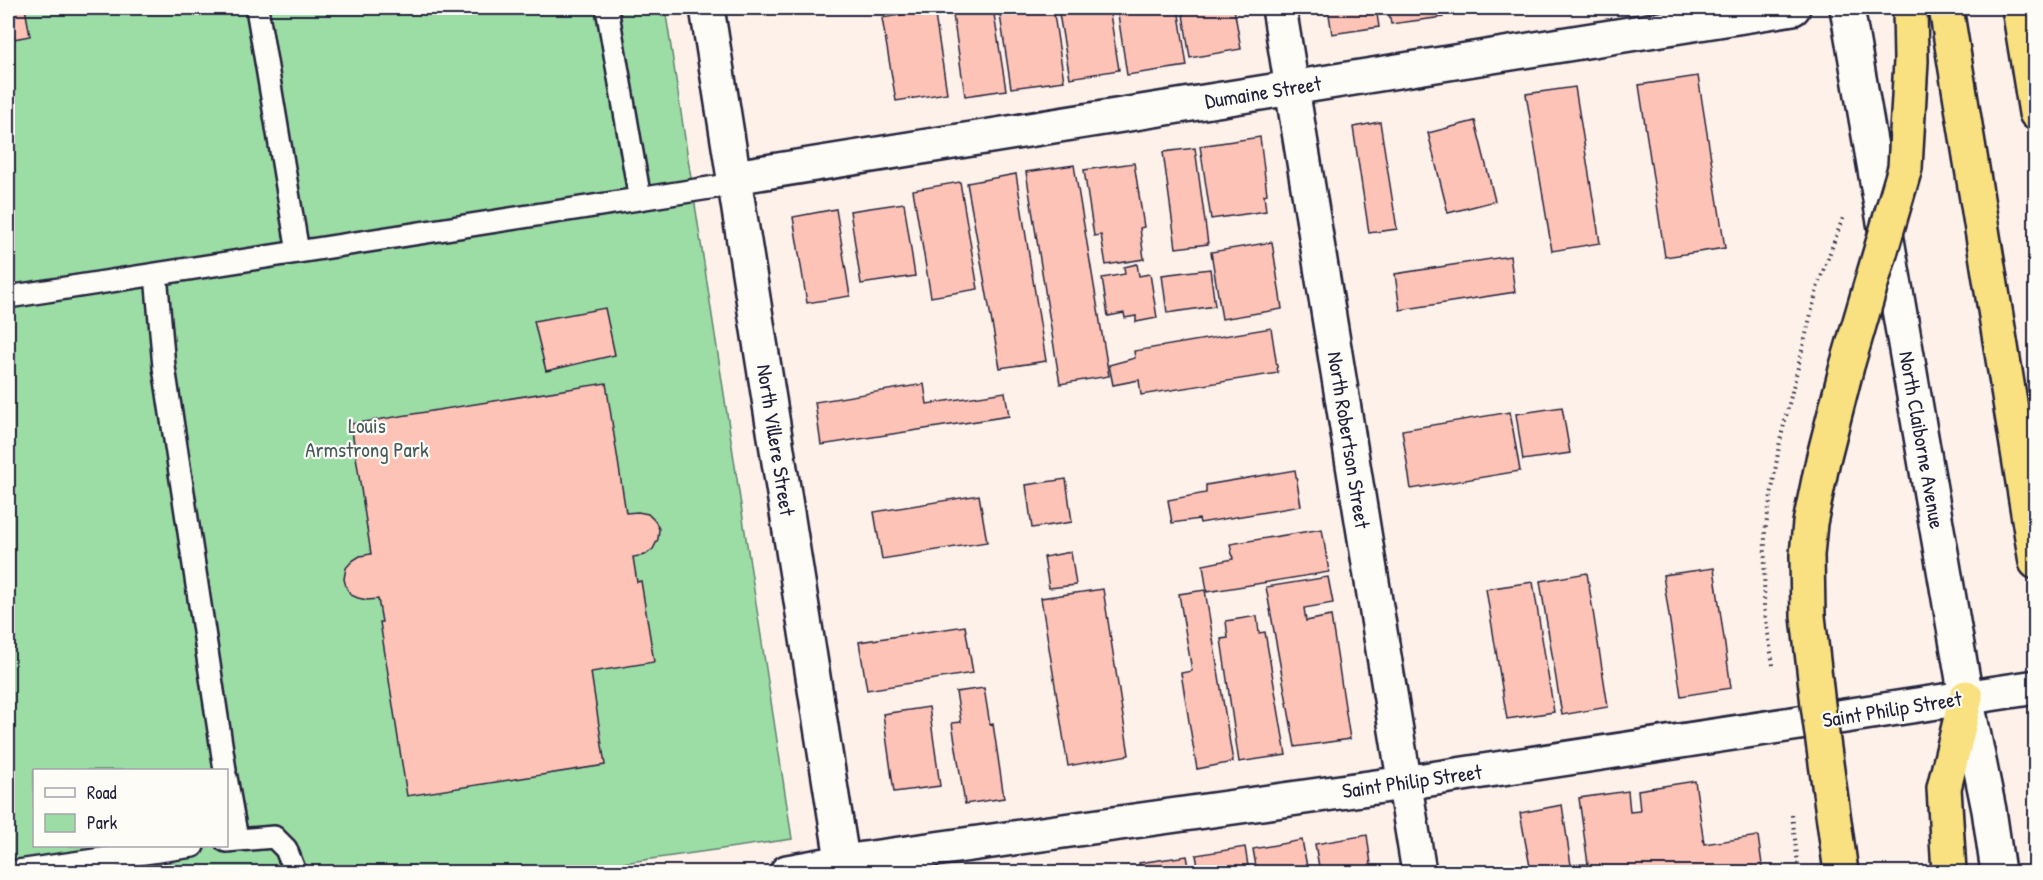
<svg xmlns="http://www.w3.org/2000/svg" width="2043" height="880" font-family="'Patrick Hand',sans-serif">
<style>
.green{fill:#9cdda6;stroke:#5f8070;stroke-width:1.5;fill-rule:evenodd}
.building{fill:#fec3b7;stroke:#22223b;stroke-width:1.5}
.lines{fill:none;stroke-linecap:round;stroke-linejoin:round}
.lane-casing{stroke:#22223b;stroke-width:26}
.street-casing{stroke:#22223b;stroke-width:38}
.secondary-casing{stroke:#22223b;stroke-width:38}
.highway-casing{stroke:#22223b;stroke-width:38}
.path{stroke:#22223b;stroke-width:4;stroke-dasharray:1.5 4.5;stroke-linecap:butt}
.lane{stroke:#fdfcf7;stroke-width:21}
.street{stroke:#fdfcf7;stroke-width:33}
.secondary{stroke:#fdfcf7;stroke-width:33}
.highway{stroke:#f9e181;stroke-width:33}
.highway-bridge-casing{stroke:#22223b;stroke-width:38;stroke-linecap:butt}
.highway-bridge{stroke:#f9e181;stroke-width:33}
.labels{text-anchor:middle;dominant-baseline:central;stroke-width:4.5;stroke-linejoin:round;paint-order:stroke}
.street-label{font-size:21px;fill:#22223b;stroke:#fdfcf7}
.park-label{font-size:21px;fill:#475a5b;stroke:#fdfcf7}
</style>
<rect width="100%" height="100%" fill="#fdf1ea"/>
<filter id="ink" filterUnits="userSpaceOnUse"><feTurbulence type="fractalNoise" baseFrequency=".0167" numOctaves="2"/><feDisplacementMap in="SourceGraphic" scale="12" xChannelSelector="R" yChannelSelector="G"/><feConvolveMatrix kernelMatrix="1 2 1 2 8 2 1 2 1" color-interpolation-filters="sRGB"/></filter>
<g filter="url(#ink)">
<path class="green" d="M 8,8 L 665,8 L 792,839 L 559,872 L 8,872 ZM 34,770 L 226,770 L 226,846 L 34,846 Z"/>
<path class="building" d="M 8,8 L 25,8 L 30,36 L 8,40 Z
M 952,8 L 993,8 L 1006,90 L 965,96 Z
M 999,8 L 1053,8 L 1064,81 L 1011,88 Z
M 1058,8 L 1109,8 L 1119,70 L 1070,78 Z
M 1117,8 L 1178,8 L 1187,66 L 1127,75 Z
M 1182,8 L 1234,8 L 1241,49 L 1190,58 Z
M 1328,8 L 1376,8 L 1379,27 L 1332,34 Z
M 1388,8 L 1442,8 L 1443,17 L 1391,24 Z
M 934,9 L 947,93 L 896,101 L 882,18 Z
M 1698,76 L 1725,248 L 1665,257 L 1639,85 Z
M 1575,87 L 1600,243 L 1552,251 L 1526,94 Z
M 1475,121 L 1495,201 L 1448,213 L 1428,133 Z
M 1380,122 L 1397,229 L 1369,233 L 1353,127 Z
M 1260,137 L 1267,194 L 1264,195 L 1266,211 L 1211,219 L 1200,146 Z
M 1195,148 L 1208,244 L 1176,248 L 1163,152 Z
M 1134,163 L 1144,227 L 1140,228 L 1144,259 L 1106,265 L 1101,235 L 1094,236 L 1084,170 Z
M 1074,165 L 1109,376 L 1060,384 L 1026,172 Z
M 1016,174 L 1046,361 L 1000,368 L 967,183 Z
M 960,182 L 978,289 L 931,297 L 913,190 Z
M 904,203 L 915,276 L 861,284 L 850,211 Z
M 836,209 L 850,296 L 807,303 L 793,217 Z
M 1272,242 L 1282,309 L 1222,319 L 1211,252 Z
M 1510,256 L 1515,292 L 1400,310 L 1395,274 Z
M 1137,264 L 1139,276 L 1150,274 L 1157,318 L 1136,322 L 1136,316 L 1125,318 L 1124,313 L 1108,316 L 1102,278 L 1125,274 L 1124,267 Z
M 1210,269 L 1215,306 L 1167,313 L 1162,275 Z
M 605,308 L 615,355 L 546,371 L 534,321 Z
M 1271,328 L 1278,373 L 1141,395 L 1139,380 L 1113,385 L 1109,365 L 1135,358 L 1134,351 Z
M 606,383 L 626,513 L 638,512 L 648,514 L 655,521 L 659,529 L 658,539 L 653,549 L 645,555 L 633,557 L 637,582 L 641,581 L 654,662 L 591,672 L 605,765 L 407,796 L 380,622 L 382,622 L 378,599 L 367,600 L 358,598 L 351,595 L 346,587 L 344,579 L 346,568 L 352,561 L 360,556 L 371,554 L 351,424 Z
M 924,384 L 927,404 L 1005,392 L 1009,416 L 821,445 L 815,402 Z
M 1562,407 L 1570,453 L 1523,460 L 1516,414 Z
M 1510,412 L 1520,471 L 1411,489 L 1402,430 Z
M 1295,470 L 1301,506 L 1200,523 L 1199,519 L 1172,523 L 1168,500 L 1206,493 L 1206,485 Z
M 1066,479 L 1072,522 L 1032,528 L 1026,485 Z
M 979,495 L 987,542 L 882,559 L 874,512 Z
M 1322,529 L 1329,572 L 1207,592 L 1203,565 L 1233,559 L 1230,544 Z
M 1071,552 L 1076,585 L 1049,588 L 1044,557 Z
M 1714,568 L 1731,688 L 1681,696 L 1663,575 Z
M 1587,573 L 1608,707 L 1562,715 L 1540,581 Z
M 1328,577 L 1333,603 L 1304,608 L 1306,621 L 1331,616 L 1350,739 L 1295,747 L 1266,587 Z
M 1533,582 L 1554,712 L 1507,719 L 1486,589 Z
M 1103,589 L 1129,755 L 1068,766 L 1041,598 Z
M 1205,590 L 1233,762 L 1197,769 L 1181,673 L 1192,671 L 1179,594 Z
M 1257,616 L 1259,633 L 1265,632 L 1286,755 L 1239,762 L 1221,639 L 1228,638 L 1226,621 Z
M 965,626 L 973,673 L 867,690 L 859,642 Z
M 984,688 L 990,725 L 993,724 L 1004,798 L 965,804 L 952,723 L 961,722 L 956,692 Z
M 929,707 L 940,786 L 894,792 L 883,714 Z
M 1695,781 L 1704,844 L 1758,836 L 1763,872 L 1531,872 L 1520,813 L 1562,805 L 1571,865 L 1588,864 L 1579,798 L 1628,791 L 1630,812 L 1640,811 L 1638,790 Z
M 1367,835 L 1372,872 L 1320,872 L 1315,844 Z
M 1302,840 L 1308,872 L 1257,872 L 1253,849 Z
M 1245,847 L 1249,872 L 1199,872 L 1196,855 Z
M 1187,856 L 1190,872 L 1141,872 L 1139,863 Z"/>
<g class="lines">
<g class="lane-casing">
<path id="lane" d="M 257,8 L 298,252
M 607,8 L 640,199
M 156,274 L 164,367 L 225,770
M 8,297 L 735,184
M 226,777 L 237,839
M 226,841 L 274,837 L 286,849 L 295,872
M 11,872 L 193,846"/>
</g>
<g class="street-casing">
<path id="street" d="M 707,8 L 844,872
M 1279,8 L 1419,872
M 734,177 L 1793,8
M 787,872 L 843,862 L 1404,783 L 2036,687"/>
</g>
<g class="secondary-casing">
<path id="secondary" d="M 1847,8 L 1966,697 L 1989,810 L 1998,872"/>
</g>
<g class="highway-casing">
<path id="highway" d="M 1946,8 L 2036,562
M 2019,8 L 2036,113
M 1949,872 L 1944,788 L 1966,697"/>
</g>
<path class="path" d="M 1773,665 L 1764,607 L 1765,532 L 1780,441 L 1818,285 L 1844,215
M 1792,815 L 1799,872"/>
<use href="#lane" class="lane"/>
<use href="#street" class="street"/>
<use href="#secondary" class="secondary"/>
<use href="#highway" class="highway"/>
<g class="highway-bridge-casing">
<path id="highway-bridge" d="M 1841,872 L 1818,705 L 1808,616 L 1807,555 L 1810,523 L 1823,460 L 1847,366 L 1905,168 L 1911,61 L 1910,8"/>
</g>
<use href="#highway-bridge" class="highway-bridge"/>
</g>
</g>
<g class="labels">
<g class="street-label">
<text transform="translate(1263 92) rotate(-9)">Dumaine Street</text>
<text transform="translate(776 440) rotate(81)">North Villere Street</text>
<text transform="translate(1349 440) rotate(81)">North Robertson Street</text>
<text transform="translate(1922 440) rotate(80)">North Claiborne Avenue</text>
<text transform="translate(1892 709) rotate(-9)">Saint Philip Street</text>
<text transform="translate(1412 781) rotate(-8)">Saint Philip Street</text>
</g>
<g class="park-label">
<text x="367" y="425">Louis<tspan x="367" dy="24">Armstrong Park</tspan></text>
</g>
</g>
<rect width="2043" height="880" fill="none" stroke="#fdfcf7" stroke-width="30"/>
<rect x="15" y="15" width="2013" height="850" fill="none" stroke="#22223b" stroke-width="2" filter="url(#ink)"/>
<rect x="33" y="769" width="195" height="78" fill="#fdfcf7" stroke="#a5a5ac" stroke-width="1.5"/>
<rect x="45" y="788" width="30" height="9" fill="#fdfcf7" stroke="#a5a5ac" stroke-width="1.5"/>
<text x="87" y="799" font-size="18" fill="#22223b">Road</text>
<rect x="45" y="814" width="30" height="18" fill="#9cdda6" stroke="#a5a5ac" stroke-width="1.5"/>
<text x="87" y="829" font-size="18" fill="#22223b">Park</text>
</svg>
